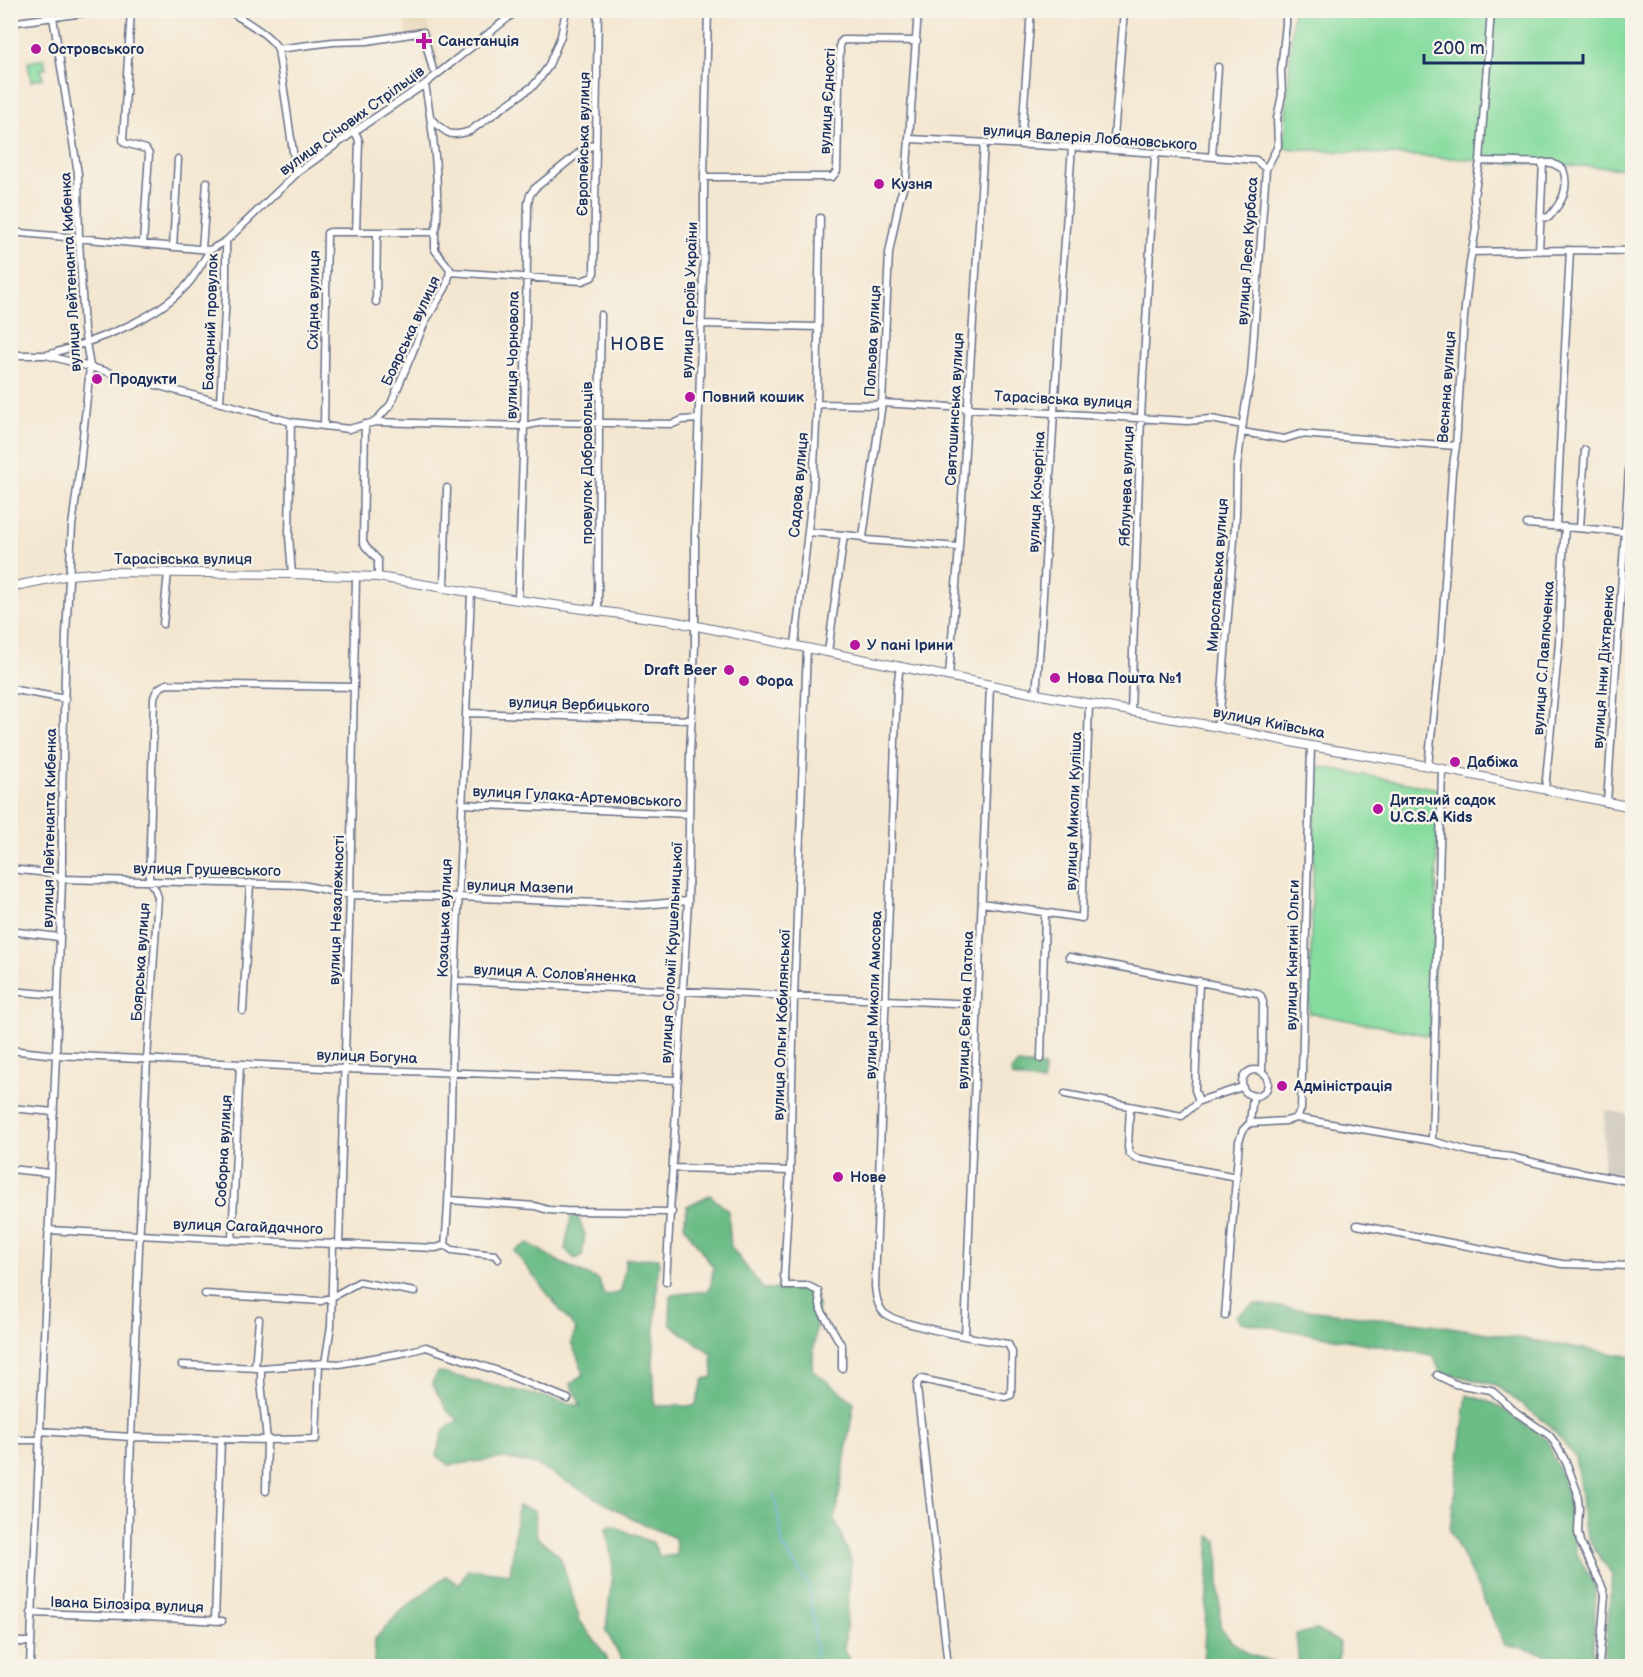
<svg xmlns="http://www.w3.org/2000/svg" width="1643" height="1677" font-family="'Balsamiq Sans',sans-serif">
<style>
.built{fill:#e9d9ba}
.industrial{fill:#c9c3b8}
.green{fill:#86dc9f;stroke:#50867e;stroke-width:1.5}
.forest{fill:#6cbc86;stroke:#447672;stroke-width:1.5}
.lines{fill:none;stroke-linecap:round;stroke-linejoin:round}
.stream{stroke:#77b4e9;stroke-width:1.5}
.minor-casing{stroke:#676f86;stroke-width:9}
.tertiary-casing{stroke:#676f86;stroke-width:10}
.minor{stroke:#fff;stroke-width:6}
.tertiary{stroke:#fff;stroke-width:8}
.poi-dot{fill:#b5179e;stroke:#f7f3e8;stroke-width:2}
.labels{text-anchor:middle;dominant-baseline:central;stroke-width:5;stroke-linejoin:round;paint-order:stroke}
.poi-label{font-size:15px;font-weight:bold;fill:#1b2f5e;stroke:#f7f3e8;text-anchor:start}
.street-label{font-size:15px;fill:#1b2f5e;stroke:#f7f3e8}
.quarter-label{font-size:18px;letter-spacing:1.5px;fill:#1b2f5e;stroke:#f7f3e8}
</style>
<rect width="100%" height="100%" fill="#f7f3e8"/>
<filter id="ink" filterUnits="userSpaceOnUse"><feTurbulence type="fractalNoise" baseFrequency=".0167" numOctaves="2"/><feDisplacementMap in="SourceGraphic" scale="12" xChannelSelector="R" yChannelSelector="G"/><feConvolveMatrix kernelMatrix="1 2 1 2 8 2 1 2 1" color-interpolation-filters="sRGB"/></filter>
<filter id="wash" filterUnits="userSpaceOnUse"><feTurbulence type="fractalNoise" baseFrequency=".008" numOctaves="4" result="noise"/><feDisplacementMap in="SourceGraphic" scale="24" xChannelSelector="R" yChannelSelector="G"/><feGaussianBlur stdDeviation="1.35" result="paint"/><feColorMatrix in="noise" values="0 0 0 0 0 0 0 0 0 0 0 0 0 0 0 0 0 1.4 0 .05"/><feComposite in="paint" operator="in"/></filter>
<g filter="url(#wash)">
<rect width="100%" height="100%" fill="#f4e7d1"/>
<path class="built" d="M 402,11 L 424,11 L 442,68 L 432,77 L 426,68 L 420,44 L 408,38 Z"/>
<path class="industrial" d="M 1605,1110 L 1632,1115 L 1632,1177 L 1603,1172 Z"/>
<path class="green" d="M 1293,11 L 1632,11 L 1632,169 L 1284,148 Z
M 44,59 L 46,68 L 41,69 L 43,78 L 31,81 L 28,62 Z
M 1316,766 L 1439,789 L 1432,1036 L 1309,1013 Z"/>
<path class="forest" d="M 1018,1064 L 1044,1067 L 1043,1083 L 1013,1077 L 1011,1071 Z
M 710,1195 L 728,1211 L 731,1247 L 763,1289 L 805,1289 L 818,1303 L 812,1370 L 854,1402 L 835,1520 L 851,1560 L 844,1651 L 853,1666 L 623,1666 L 623,1663 L 606,1630 L 613,1567 L 606,1528 L 611,1525 L 653,1543 L 660,1557 L 677,1555 L 675,1538 L 635,1520 L 537,1465 L 505,1458 L 450,1465 L 436,1455 L 444,1430 L 459,1420 L 448,1412 L 432,1383 L 438,1372 L 581,1406 L 571,1384 L 584,1373 L 571,1342 L 576,1330 L 514,1251 L 528,1243 L 561,1263 L 599,1280 L 604,1296 L 621,1292 L 626,1259 L 659,1258 L 653,1363 L 655,1406 L 695,1406 L 704,1379 L 713,1377 L 712,1354 L 670,1324 L 671,1295 L 706,1291 L 711,1286 L 713,1267 L 684,1226 L 687,1206 Z
M 577,1215 L 585,1234 L 582,1257 L 575,1259 L 565,1249 L 571,1217 Z
M 1254,1304 L 1438,1325 L 1632,1357 L 1632,1666 L 1604,1666 L 1612,1574 L 1593,1547 L 1583,1527 L 1581,1494 L 1575,1457 L 1549,1425 L 1496,1385 L 1441,1372 L 1432,1355 L 1241,1322 L 1236,1316 Z
M 1467,1395 L 1495,1404 L 1547,1440 L 1566,1488 L 1576,1552 L 1596,1588 L 1592,1666 L 1505,1644 L 1450,1530 Z
M 518,1506 L 534,1511 L 537,1537 L 560,1556 L 580,1621 L 606,1656 L 607,1666 L 374,1666 L 375,1639 L 400,1612 L 446,1576 L 459,1585 L 468,1569 L 510,1574 Z
M 1210,1536 L 1218,1541 L 1220,1626 L 1230,1640 L 1251,1655 L 1286,1666 L 1203,1666 Z
M 1316,1630 L 1339,1642 L 1338,1666 L 1299,1666 L 1296,1634 Z"/>
<g class="lines">
<path class="stream" d="M 773,1493 L 777,1508 L 783,1546 L 810,1589 L 816,1650 L 813,1666"/>
</g>
</g>
<g filter="url(#ink)">
<g class="lines">
<g class="minor-casing">
<path id="minor" d="M 131,10 L 123,140 L 125,143 L 146,149 L 149,154 L 143,244
M 228,10 C 242,20 270,34 278,49 L 333,42 L 367,41 L 423,32 L 433,70
M 10,23 L 106,10
M 278,49 L 294,159 L 298,172
M 425,84 C 431,121 437,158 437,195 C 437,208 439,220 435,232
M 431,119 C 447,133 448,138 470,131 L 533,86 L 540,78 L 548,67 L 561,36 L 566,10
M 910,139 L 1072,147 L 1256,160 L 1266,169
M 1021,145 L 1031,10
M 1113,150 L 1124,10
M 1212,157 L 1218,67
M 1480,161 L 1552,163 L 1563,169 C 1570,189 1562,202 1549,217 L 1541,218
M 704,177 L 832,177 L 837,171 L 840,43 L 843,40 L 917,41
M 10,232 L 210,250 L 226,241 L 298,172 L 355,131 L 425,84 L 518,10
M 356,232 L 377,232
M 173,247 L 178,159
M 202,249 L 207,182
M 1539,251 L 1543,162
M 1472,252 L 1570,250 L 1632,251
M 450,272 L 582,281 L 592,277 L 594,273 L 598,10
M 701,324 L 818,327
M 10,355 L 46,355 L 291,422 L 349,429 L 375,422 L 524,426 L 543,422 L 673,424 L 682,420 L 698,419
M 47,355 C 94,341 153,322 187,285 C 196,275 203,261 210,250
M 220,403 L 226,293 L 226,241
M 817,404 L 875,405 L 882,403 L 1187,421 L 1211,419 L 1243,425
M 291,422 L 289,536 L 292,574
M 375,422 L 391,404 L 425,322 L 446,287 L 449,276 L 450,269 L 435,250 L 435,232 L 377,232 L 376,302
M 365,424 L 363,542 L 366,547 L 378,560 L 378,577
M 324,426 L 327,233 L 330,232 L 356,232 L 359,141 L 355,131
M 1242,432 L 1284,439 L 1300,434 L 1456,446
M 1527,524 L 1625,532
M 1556,527 L 1570,250
M 1580,528 L 1585,450
M 808,532 L 844,535
M 863,537 L 866,540 L 959,547
M 444,588 L 447,488
M 518,600 L 524,426 L 528,203 L 530,195 L 534,189 L 580,152 L 595,144
M 598,612 L 599,423 L 601,315
M 163,624 L 168,572
M 795,645 L 813,487 L 817,404 L 820,218
M 807,648 L 794,997 L 790,1171 L 784,1276 L 786,1286 L 808,1286 L 818,1291 L 821,1310 L 842,1346 L 842,1368
M 828,652 L 844,535 L 863,537 L 882,403 L 889,253 L 900,197 L 906,181 L 918,10
M 900,666 L 897,687 L 875,1286 C 876,1295 877,1306 884,1313 C 898,1326 985,1340 1008,1344 L 1012,1352 L 1011,1395 L 1005,1397 L 921,1379 L 918,1382 L 917,1387 L 948,1666
M 949,676 L 959,547 L 984,143
M 10,689 L 66,699
M 1036,694 L 1040,645 L 1062,280 L 1072,147
M 1131,712 L 1141,417 L 1155,154
M 466,713 L 692,720
M 1218,727 L 1222,691 L 1236,514 L 1237,467 L 1245,408 L 1251,375 L 1266,169 L 1278,146 L 1277,118 L 1282,95 L 1281,70 L 1286,24 L 1286,10
M 1428,766 L 1441,645 L 1452,472 L 1456,446 L 1464,317 L 1470,262 L 1476,228 L 1474,196 L 1480,161 L 1491,10
M 1545,790 L 1559,643 L 1561,586 L 1565,527
M 1607,803 L 1632,424
M 463,804 L 689,814
M 10,869 L 49,873 L 62,879 L 302,885 L 350,895 L 458,897 L 643,905 L 688,901
M 982,903 L 1082,918 L 1089,704
M 10,931 L 59,937
M 1069,957 L 1257,993 L 1261,996 L 1263,1002 L 1262,1073
M 455,981 L 977,1004
M 10,991 L 58,995
M 243,1011 L 250,883
M 10,1050 L 56,1055 L 344,1069 L 678,1080
M 1041,1059 L 1045,913
M1242 1083a13 13 0 1 1 26 0a13 13 0 1 1-26 0Z
M 1065,1094 L 1182,1116 L 1199,1101 L 1242,1087
M 1199,1101 L 1195,1090 L 1199,981
M 1130,1107 L 1128,1147 L 1129,1153 L 1135,1158 L 1237,1177
M 10,1108 L 54,1112
M 1296,1118 L 1432,1141 L 1472,1152 L 1511,1157 L 1553,1167 L 1632,1182
M 1250,1123 L 1286,1121 L 1296,1118 L 1301,1109 L 1311,746
M 1432,1141 L 1442,769
M 674,1168 L 790,1171
M 10,1169 L 50,1173
M 449,1200 L 535,1206 L 548,1210 L 566,1211 L 672,1212
M 1357,1225 L 1562,1264 L 1632,1266
M 48,1230 L 232,1240 L 436,1248 L 445,1245
M 232,1240 L 240,1064
M 339,1244 L 350,895 L 356,576
M 445,1245 C 452,1175 450,1103 453,1032 C 459,885 465,739 471,592
M 445,1245 L 452,1250 L 495,1255 L 498,1259
M 666,1282 L 688,901 L 690,753 L 695,646 L 695,534 L 704,244 L 704,177 L 708,10
M 205,1294 L 321,1301 L 332,1297 L 359,1282 L 415,1292
M 1225,1316 L 1239,1141 L 1243,1130 L 1250,1123 L 1253,1096
M 965,1336 L 990,684
M 325,1363 L 331,1326 L 333,1243
M 182,1365 L 261,1368 L 325,1363 L 339,1364 L 407,1352 L 426,1347 L 498,1371 L 568,1399
M 255,1368 L 259,1319
M 1437,1375 L 1455,1384 L 1491,1390 L 1517,1413 L 1549,1435 L 1555,1443 L 1566,1462 L 1577,1491 L 1579,1508 L 1578,1532 L 1580,1542 L 1601,1584 L 1605,1595 L 1599,1666
M 39,1431 L 131,1437 L 267,1440 L 261,1382 L 261,1368
M 10,1440 L 39,1440
M 266,1491 L 267,1440 L 316,1439 L 319,1364
M 31,1613 L 126,1616 L 222,1621
M 126,1616 L 131,1437 L 147,1059 L 158,897 L 155,889 L 149,881 L 154,698 C 156,690 159,687 167,684 L 353,687
M 215,1621 L 221,1439
M 10,1642 L 30,1642
M 30,1666 L 56,1055 L 62,879 L 62,796 L 66,634 L 72,526 L 80,466 L 90,367 L 84,330 L 79,239 L 78,174 L 53,17"/>
</g>
<g class="tertiary-casing">
<path id="tertiary" d="M 10,587 L 69,575 L 106,572 L 292,574 L 378,577 L 518,600 L 672,621 L 1036,694 L 1218,727 L 1311,746 L 1428,766 L 1632,807"/>
</g>
<use href="#minor" class="minor"/>
<use href="#tertiary" class="tertiary"/>
</g>
</g>
<g class="poi-dot">
<path d="M421 32h6v6h6v6h-6v6h-6v-6h-6v-6h6z"/>
<circle cx="36" cy="49" r="6"/>
<circle cx="879" cy="184" r="6"/>
<circle cx="97" cy="379" r="6"/>
<circle cx="690" cy="397" r="6"/>
<circle cx="855" cy="645" r="6"/>
<circle cx="729" cy="670" r="6"/>
<circle cx="1055" cy="678" r="6"/>
<circle cx="744" cy="681" r="6"/>
<circle cx="1455" cy="762" r="6"/>
<circle cx="1378" cy="809" r="6"/>
<circle cx="1282" cy="1086" r="6"/>
<circle cx="838" cy="1177" r="6"/>
</g>
<g class="labels">
<g class="poi-label">
<text x="438" y="41">Санстанція</text>
<text x="48" y="49">Островського</text>
<text x="891" y="184">Кузня</text>
<text x="109" y="379">Продукти</text>
<text x="702" y="397">Повний кошик</text>
<text x="867" y="645">У пані Ірини</text>
<text x="717" y="670" text-anchor="end">Draft Beer</text>
<text x="1067" y="678">Нова Пошта №1</text>
<text x="756" y="681">Фора</text>
<text x="1467" y="762">Дабіжа</text>
<text x="1390" y="800">Дитячий садок<tspan x="1390" dy="17">U.C.S.A Kids</tspan></text>
<text x="1294" y="1086">Адміністрація</text>
<text x="850" y="1177">Нове</text>
</g>
<g class="street-label">
<text transform="translate(828 101) rotate(-87)">вулиця Єдності</text>
<text transform="translate(352 121) rotate(-36)">вулиця Січових Стрільців</text>
<text transform="translate(1090 138) rotate(4)">вулиця Валерія Лобановського</text>
<text transform="translate(584 144) rotate(-89)">Європейська вулиця</text>
<text transform="translate(1248 251) rotate(-86)">вулиця Леся Курбаса</text>
<text transform="translate(71 272) rotate(-93)">вулиця Лейтенанта Кибенка</text>
<text transform="translate(314 300) rotate(-89)">Східна вулиця</text>
<text transform="translate(690 300) rotate(-88)">вулиця Героїв України</text>
<text transform="translate(211 322) rotate(-88)">Базарний провулок</text>
<text transform="translate(411 331) rotate(-65)">Боярська вулиця</text>
<text transform="translate(873 341) rotate(-87)">Польова вулиця</text>
<text transform="translate(513 355) rotate(-89)">вулиця Чорновола</text>
<text transform="translate(1447 387) rotate(-86)">Весняна вулиця</text>
<text transform="translate(1063 400) rotate(3)">Тарасівська вулиця</text>
<text transform="translate(955 409) rotate(-87)">Святошинська вулиця</text>
<text transform="translate(587 463) rotate(-90)">провулок Добровольців</text>
<text transform="translate(799 485) rotate(-85)">Садова вулиця</text>
<text transform="translate(1127 486) rotate(-88)">Яблунева вулиця</text>
<text transform="translate(1037 492) rotate(-87)">вулиця Кочергіна</text>
<text x="183" y="559">Тарасівська вулиця</text>
<text transform="translate(1218 575) rotate(-86)">Мирославська вулиця</text>
<text transform="translate(1544 658) rotate(-86)">вулиця С.Павлюченка</text>
<text transform="translate(1604 667) rotate(-86)">вулиця Інни Діхтяренко</text>
<text transform="translate(579 705) rotate(2)">вулиця Вербицького</text>
<text transform="translate(1269 723) rotate(11)">вулиця Київська</text>
<text transform="translate(577 797) rotate(3)">вулиця Гулака-Артемовського</text>
<text transform="translate(1074 811) rotate(-88)">вулиця Миколи Куліша</text>
<text transform="translate(50 828) rotate(-89)">вулиця Лейтенанта Кибенка</text>
<text transform="translate(207 870) rotate(1)">вулиця Грушевського</text>
<text transform="translate(520 887) rotate(2)">вулиця Мазепи</text>
<text transform="translate(337 910) rotate(-88)">вулиця Незалежності</text>
<text transform="translate(445 918) rotate(-88)">Козацька вулиця</text>
<text transform="translate(672 953) rotate(-87)">вулиця Соломії Крушельницької</text>
<text transform="translate(1293 955) rotate(-89)">вулиця Княгині Ольги</text>
<text transform="translate(141 962) rotate(-86)">Боярська вулиця</text>
<text transform="translate(555 974) rotate(3)">вулиця А. Соловʼяненка</text>
<text transform="translate(874 995) rotate(-88)">вулиця Миколи Амосова</text>
<text transform="translate(966 1010) rotate(-88)">вулиця Євгена Патона</text>
<text transform="translate(782 1025) rotate(-88)">вулиця Ольги Кобилянської</text>
<text transform="translate(367 1057) rotate(2)">вулиця Богуна</text>
<text transform="translate(224 1151) rotate(-87)">Соборна вулиця</text>
<text transform="translate(248 1227) rotate(2)">вулиця Сагайдачного</text>
<text transform="translate(127 1605) rotate(2)">Івана Білозіра вулиця</text>
</g>
<g class="quarter-label">
<text x="638" y="344">НОВЕ</text>
</g>
</g>
<rect width="1643" height="1677" fill="none" stroke="#f7f3e8" stroke-width="36"/>
<path d="M1424 54v9h159v-9" fill="none" stroke="#1b2f5e" stroke-width="3"/>
<text x="1433" y="54" font-size="18" fill="#1b2f5e" stroke="#f7f3e8" stroke-width="4.5" paint-order="stroke">200 m</text>
</svg>
